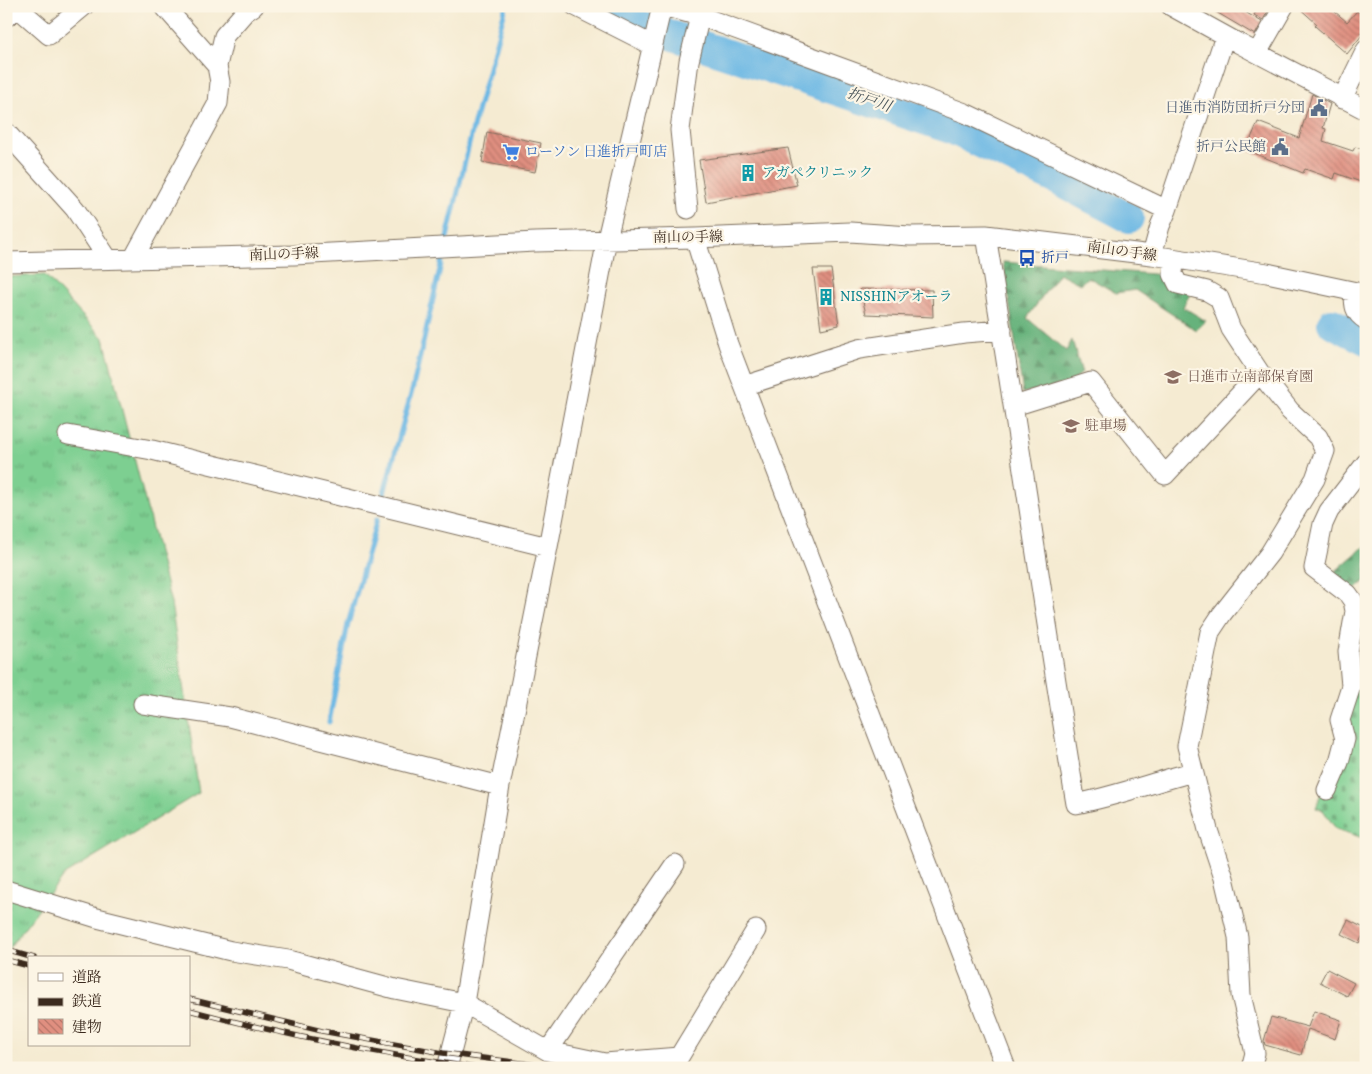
<svg xmlns="http://www.w3.org/2000/svg" width="1372" height="1074" font-family="Vollkorn,'Noto Serif JP',serif">
<style>
.grass{fill:url(#grass-tufts);stroke:#5c7c58}
.forest{fill:url(#forest-firs);stroke:#506e4c}
.cemetery{fill:url(#cemetery-stones);stroke:#5c7c58}
.lines{fill:none;stroke-linecap:round;stroke-linejoin:round}
.stream{stroke:#6bb7e4;stroke-width:5}
.river{stroke:#6bb7e4;stroke-width:30}
.building{fill:url(#building-back-hatch)}
.minor-casing{stroke:#7c6e5d;stroke-width:21}
.minor{stroke:#fff;stroke-width:19}
.rail-casing{stroke:#3b2a1e;stroke-width:5.5}
.rail{stroke:#fcf5e5;stroke-width:4;stroke-dasharray:11;stroke-linecap:butt}
.labels{text-anchor:middle;dominant-baseline:central;stroke-width:4.5;stroke-linejoin:round;paint-order:stroke}
.service-label{font-size:14px;fill:#4e5e75;stroke:#fcf5e5;text-anchor:end}
.shop-label{font-size:14px;fill:#366cbe;stroke:#fcf5e5;text-anchor:start}
.culture-label{font-size:14px;fill:#0d838f;stroke:#fcf5e5;text-anchor:start}
.street-label{font-size:14px;fill:#3b2a1e;stroke:#fcf5e5}
.transit-label{font-size:14px;fill:#164399;stroke:#fcf5e5;text-anchor:start}
.education-label{font-size:14px;fill:#785e54;stroke:#fcf5e5;text-anchor:start}
.water-label{font-size:15px;font-style:italic;fill:#495459;stroke:#fcf5e5}
</style>
<defs>
<pattern id="grass-tufts" width="24" height="20" patternUnits="userSpaceOnUse" patternTransform="scale(1.25)"><rect width="24" height="20" fill="#7dcf91"/><path d="M3 7l-1-3M5 7V3M7 7l1-3M15 17l-1-3M17 17v-4M19 17l1-3" fill="none" stroke="#68a876"/></pattern>
<pattern id="forest-firs" width="22" height="20" patternUnits="userSpaceOnUse" patternTransform="scale(1.25)"><rect width="22" height="20" fill="#66b27b"/><path d="M5 1l3.5 6h-7zM16 11l3.5 6h-7z" fill="#559164"/></pattern>
<pattern id="cemetery-stones" width="16" height="16" patternUnits="userSpaceOnUse" patternTransform="scale(1.25)"><rect width="16" height="16" fill="#7dcf91"/><path d="M2 7V4a2 2 0 0 1 4 0v3zM10 15v-3a2 2 0 0 1 4 0v3z" fill="#68a876"/></pattern>
<pattern id="building-back-hatch" width="6" height="6" patternUnits="userSpaceOnUse" patternTransform="scale(1.25)"><rect width="6" height="6" fill="#e08f80"/><path d="M-1 5l2 2M0 0l6 6M5-1l2 2" fill="none" stroke="#b77568"/></pattern>
</defs>
<rect width="100%" height="100%" fill="#fcf5e5"/>
<filter id="ink" filterUnits="userSpaceOnUse"><feTurbulence type="fractalNoise" baseFrequency=".02" numOctaves="2"/><feDisplacementMap in="SourceGraphic" scale="10" xChannelSelector="R" yChannelSelector="G"/><feConvolveMatrix kernelMatrix="1 2 1 2 8 2 1 2 1" color-interpolation-filters="sRGB"/></filter>
<filter id="wash" filterUnits="userSpaceOnUse"><feTurbulence type="fractalNoise" baseFrequency=".0096" numOctaves="4" result="noise"/><feDisplacementMap in="SourceGraphic" scale="20" xChannelSelector="R" yChannelSelector="G"/><feGaussianBlur stdDeviation="1.12" result="paint"/><feColorMatrix in="noise" values="0 0 0 0 0 0 0 0 0 0 0 0 0 0 0 0 0 1.4 0 .05"/><feComposite in="paint" operator="in"/></filter>
<g filter="url(#wash)">
<rect width="100%" height="100%" fill="#f5ebd2"/>
<path class="grass" d="M 45,275 L 104,339 L 171,603 L 199,793 L 64,875 L 6,952 L 6,277 Z"/>
<path class="forest" d="M 1003,262 L 1165,275 L 1190,294 L 1183,307 L 1206,321 L 1196,330 L 1135,290 L 1116,293 L 1088,277 L 1080,284 L 1059,273 L 1027,318 L 1066,351 L 1072,340 L 1082,373 L 1070,383 L 1023,393 Z
M 1366,545 L 1366,580 L 1354,590 L 1332,574 Z"/>
<path class="cemetery" d="M 1366,678 L 1366,839 L 1336,829 L 1323,810 L 1316,808 L 1359,680 L 1362,683 Z"/>
<g class="lines">
<path class="stream" d="M 446,242 L 474,123 L 506,6
M 384,493 L 413,387 L 444,251
M 329,722 L 348,624 L 377,519"/>
<path class="river" d="M 599,6 L 629,21 L 951,129 L 1053,178 L 1129,218
M 1332,323 L 1366,340"/>
</g>
<g id="blocks">
<path class="building" d="M 1206,6 L 1235,6 L 1262,22 L 1255,35 Z
M 1259,6 L 1271,6 L 1263,20 L 1254,15 Z
M 1297,6 L 1328,6 L 1347,22 L 1357,11 L 1366,19 L 1366,26 L 1360,33 L 1362,35 L 1347,54 L 1315,26 L 1317,24 Z
M 1312,94 L 1330,104 L 1323,128 L 1326,129 L 1323,141 L 1353,151 L 1355,147 L 1366,150 L 1366,184 L 1336,173 L 1334,179 L 1305,169 L 1303,173 L 1246,150 L 1258,122 L 1299,138 Z
M 487,132 L 541,143 L 535,172 L 482,162 Z
M 788,148 L 797,185 L 706,202 L 699,160 Z
M 813,269 L 831,269 L 839,325 L 821,329 Z
M 860,289 L 932,290 L 933,317 L 866,314 Z
M 1348,920 L 1366,929 L 1359,943 L 1341,934 Z
M 1327,969 L 1354,983 L 1347,996 L 1320,982 Z
M 1314,1011 L 1341,1020 L 1335,1039 L 1308,1029 L 1301,1055 L 1265,1045 L 1264,1041 L 1271,1017 L 1308,1027 Z"/>
</g>
</g>
<g filter="url(#ink)">
<use href="#blocks" fill-opacity="0" stroke="#7c6e5d" stroke-width="1"/>
<g class="lines">
<g class="minor-casing">
<path id="minor" d="M 164,6 L 217,66
M 575,6 L 652,45
M 663,6 L 700,16 L 965,113 L 1167,210
M 1171,6 L 1238,43 L 1366,110
M 6,17 L 18,8 L 49,35 L 84,6
M 1257,53 L 1284,6
M 1342,99 L 1366,50
M 6,132 L 75,209 L 108,259
M 688,209 L 680,130 L 689,61 L 700,16
M 986,235 C 1017,424 1044,614 1076,804 C 1116,796 1154,782 1193,772
M 695,238 L 728,344 L 1006,1068
M 1152,255 L 1160,226 L 1167,210 L 1225,36
M 133,259 L 218,103 L 220,82 L 217,66 L 224,36 L 245,12 L 254,6
M 1174,259 L 1173,274 L 1178,284 L 1207,291 L 1219,298 L 1231,329 L 1260,373 L 1290,411 L 1318,437 L 1325,451 L 1315,479 L 1270,553 L 1222,614 L 1210,632 L 1187,746 L 1208,830 L 1224,878 L 1238,937 L 1241,995 L 1255,1053 L 1251,1068
M 6,262 L 294,255 L 535,242 L 695,238 L 850,232 L 910,236 L 986,235 L 1152,255 L 1267,273 L 1366,294
M 1354,292 C 1354,305 1354,313 1366,320
M 744,386 L 859,349 L 964,333 L 1002,330
M 1014,406 L 1091,382 L 1165,475 L 1260,373
M 68,435 L 152,450 L 548,547
M 143,704 L 230,717 L 500,786
M 1327,790 L 1339,762 L 1345,739 L 1340,720 L 1351,686 L 1348,652 L 1355,611 L 1353,601 L 1348,594 L 1314,568 L 1323,524 L 1329,511 L 1366,463
M 6,890 L 97,918 L 231,951 L 288,960 L 395,989 L 464,1003 L 548,1051 L 605,1063 L 679,1057 L 756,930
M 548,1051 L 675,864
M 447,1068 L 464,1003 L 500,786 L 548,547 L 607,239 L 662,6"/>
</g>
<use href="#minor" class="minor"/>
<g class="rail-casing">
<path id="rail" d="M 6,950 L 34,958
M 6,960 L 29,966
M 189,999 L 322,1031 L 443,1053 L 560,1068
M 189,1010 C 283,1035 380,1054 476,1068"/>
</g>
<use href="#rail" class="rail"/>
</g>
</g>
<defs>
<g id="civic-bare" transform="scale(1.35)"><path d="M-.6-6.5H3V-4.5H.6V-3L4-1V1h2V6H-6V1h2V-1L-.6-3ZM-1.2 2.5V6h2.4V2.5Z" fill="#5c6f8a" stroke="#fcf5e5" stroke-width="2.5" paint-order="stroke"/></g>
<g id="supermarket-bare" transform="scale(1.35)"><path d="M-6-5.5h2.5l.6 2H6L4.5 2H-2.5L-4.4-4H-6ZM-1.5 3.2a1.3 1.3 0 1 0 .1 0ZM3 3.2a1.3 1.3 0 1 0 .1 0Z" fill="#3f7fe0" stroke="#fcf5e5" stroke-width="2.5" paint-order="stroke"/></g>
<g id="building-bare" transform="scale(1.35)"><path d="M-4-6H4V6H1V3H-1V6H-4ZM-2.5-4.3h1.7v1.8h-1.7ZM.8-4.3h1.7v1.8H.8ZM-2.5-1h1.7V.8h-1.7ZM.8-1h1.7V.8H.8Z" fill="#0f9aa8" stroke="#fcf5e5" stroke-width="2.5" paint-order="stroke"/></g>
<g id="bus-bare" transform="scale(1.35)"><path d="M-5-6H5V4H4V6H2V4H-2V6H-4V4H-5ZM-3.5-4V0h7V-4ZM-3.5 1.2v1.5H-2V1.2ZM2 1.2v1.5H3.5V1.2Z" fill="#1a4fb4" stroke="#fcf5e5" stroke-width="2.5" paint-order="stroke"/></g>
<g id="school-bare" transform="scale(1.35)"><path d="M0-5L7-2L0 1L-7-2ZM-4 1L0 2.5L4 1V4Q0 6-4 4Z" fill="#8d6e63" stroke="#fcf5e5" stroke-width="2.5" paint-order="stroke"/></g>
</defs>
<g fill-rule="evenodd">
<use href="#civic-bare" x="1319" y="108"/>
<use href="#civic-bare" x="1280" y="147"/>
<use href="#supermarket-bare" x="511" y="152"/>
<use href="#building-bare" x="748" y="173"/>
<use href="#bus-bare" x="1027" y="258"/>
<use href="#building-bare" x="826" y="297"/>
<use href="#school-bare" x="1173" y="377"/>
<use href="#school-bare" x="1071" y="426"/>
</g>
<g class="labels">
<g class="service-label">
<text x="1305" y="108">日進市消防団折戸分団</text>
<text x="1266" y="147">折戸公民館</text>
</g>
<g class="shop-label">
<text x="525" y="152">ローソン 日進折戸町店</text>
</g>
<g class="culture-label">
<text x="762" y="173">アガぺクリニック</text>
<text x="840" y="297">NISSHINアオーラ</text>
</g>
<g class="street-label">
<text transform="translate(688 238) rotate(-1)">南山の手線</text>
<text transform="translate(1122 252) rotate(8)">南山の手線</text>
<text transform="translate(284 255) rotate(-2)">南山の手線</text>
</g>
<g class="transit-label">
<text x="1041" y="258">折戸</text>
</g>
<g class="education-label">
<text x="1187" y="377">日進市立南部保育園</text>
<text x="1085" y="426">駐車場</text>
</g>
<g class="water-label">
<text transform="translate(869 101) rotate(19)">折戸川</text>
</g>
</g>
<rect width="1372" height="1074" fill="none" stroke="#fcf5e5" stroke-width="25"/>
<rect x="28" y="956" width="162" height="90" fill="#fcf5e5" stroke="#afa495"/>
<rect x="38" y="973" width="25" height="8" fill="#ffffff" stroke="#afa495"/>
<text x="72" y="982" font-size="15" fill="#3b2a1e">道路</text>
<rect x="38" y="998" width="25" height="8" fill="#3b2a1e" stroke="#afa495"/>
<text x="72" y="1006" font-size="15" fill="#3b2a1e">鉄道</text>
<rect x="38" y="1019" width="25" height="15" fill="url(#building-back-hatch)" stroke="#afa495"/>
<text x="72" y="1032" font-size="15" fill="#3b2a1e">建物</text>
</svg>
